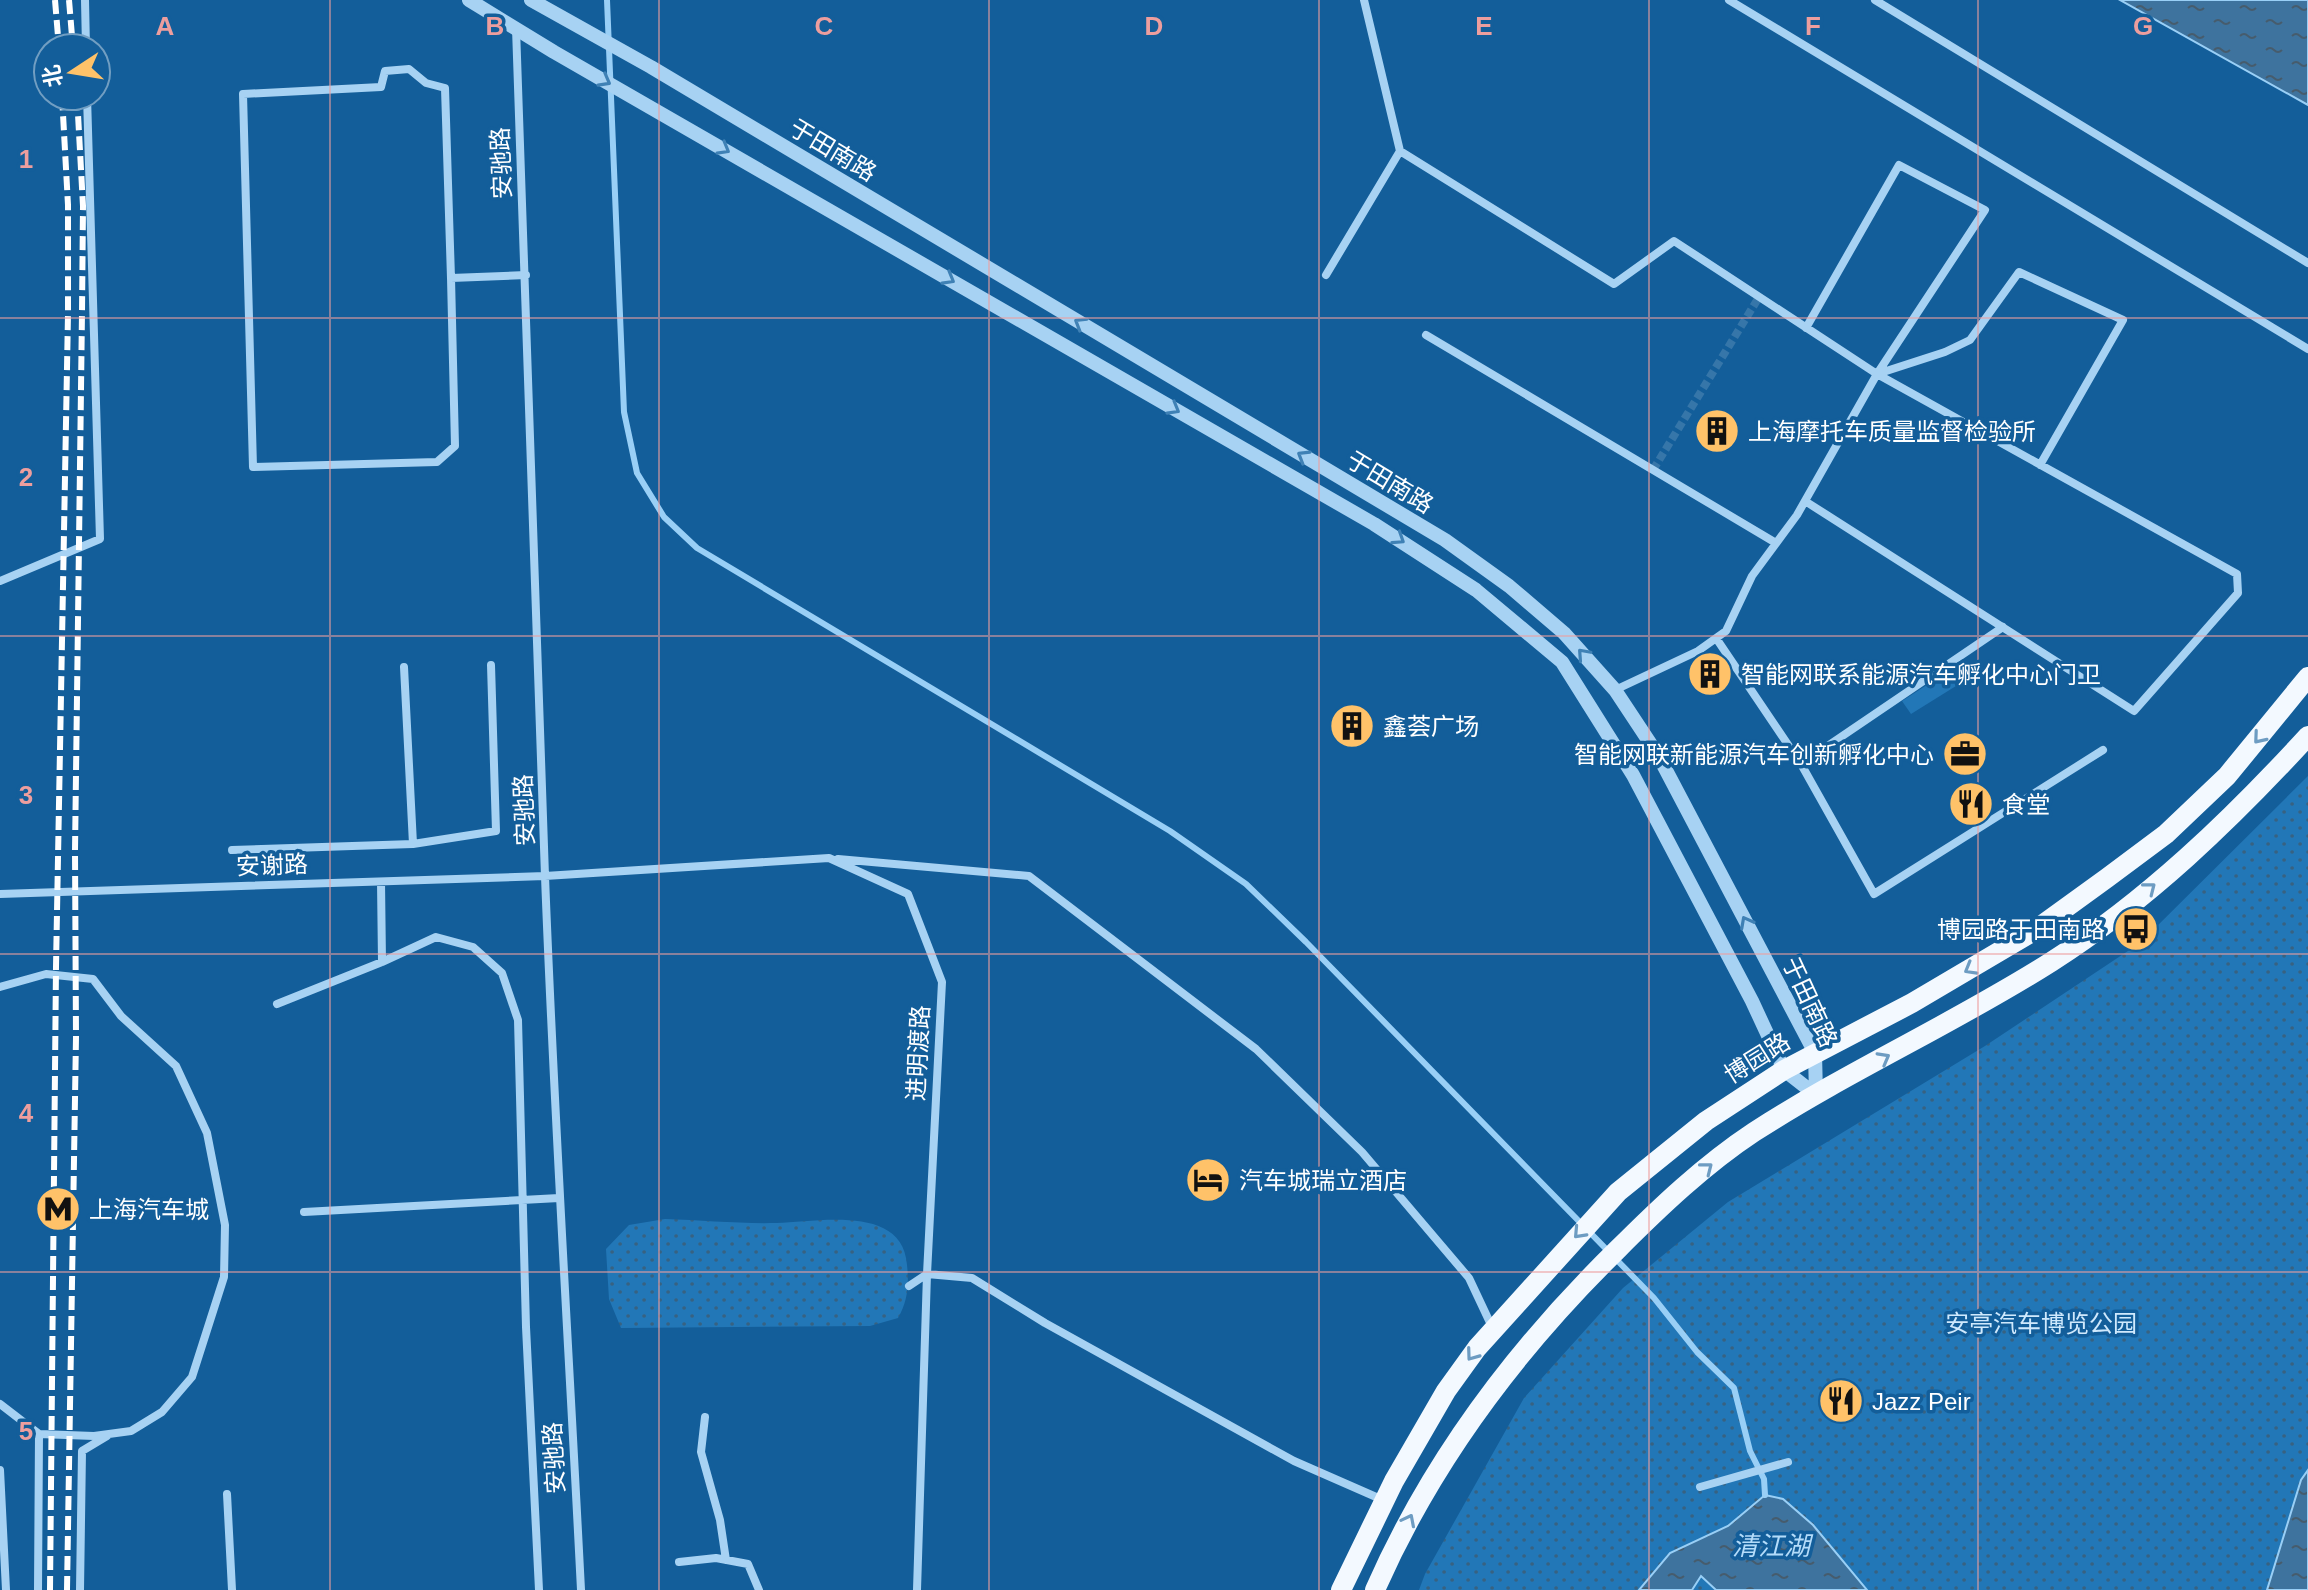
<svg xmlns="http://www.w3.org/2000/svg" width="2308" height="1590" font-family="Helvetica,'Noto Sans SC',sans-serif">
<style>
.green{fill:#2277b7}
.park{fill:url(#park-dots)}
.water{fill:url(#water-ripples);stroke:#99cff6;stroke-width:2}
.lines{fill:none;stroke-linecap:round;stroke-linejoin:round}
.stream{stroke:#99cff6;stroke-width:6}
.minor-tunnel{stroke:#3676a9;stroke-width:8;stroke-dasharray:8 4;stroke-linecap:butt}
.minor{stroke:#a7d2f3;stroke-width:8}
.tertiary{stroke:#a7d2f3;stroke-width:14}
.primary{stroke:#f3f9ff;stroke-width:20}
.rail{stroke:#fff;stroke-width:6;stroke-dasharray:14 6;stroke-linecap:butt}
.oneway{stroke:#3f81b5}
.oneway2{stroke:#6d9cc2}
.grid{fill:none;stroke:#ed9e9e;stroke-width:2;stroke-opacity:0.55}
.labels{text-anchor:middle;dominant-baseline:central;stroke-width:7;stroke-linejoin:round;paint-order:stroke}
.street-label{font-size:24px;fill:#fff;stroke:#135e9a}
.poi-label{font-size:24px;fill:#fff;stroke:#135e9a;text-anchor:start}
.park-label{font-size:24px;fill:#cfe9fd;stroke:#135e9a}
.water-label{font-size:26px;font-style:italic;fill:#b4dcfa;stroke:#135e9a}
.grid-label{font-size:26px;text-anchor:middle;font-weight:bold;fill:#ed9e9e;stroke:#135e9a;stroke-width:7;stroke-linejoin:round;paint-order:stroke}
</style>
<defs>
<pattern id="park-dots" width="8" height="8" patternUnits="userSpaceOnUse" patternTransform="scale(2)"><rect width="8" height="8" fill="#2277b7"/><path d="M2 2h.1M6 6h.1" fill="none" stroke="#376282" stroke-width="1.8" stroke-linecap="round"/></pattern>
<pattern id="water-ripples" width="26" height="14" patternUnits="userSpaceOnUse" patternTransform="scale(2)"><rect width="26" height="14" fill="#3e739e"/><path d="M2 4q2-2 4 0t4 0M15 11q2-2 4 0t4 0" fill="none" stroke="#465c6d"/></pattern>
</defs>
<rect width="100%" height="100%" fill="#135e9a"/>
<path class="green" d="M 1955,667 L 1964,681 L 1911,714 L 1902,701 Z"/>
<path class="park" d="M 2308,776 L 2308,1590 L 1419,1590 L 1425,1574 L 1524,1398 L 1623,1288 L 1728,1202 L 1985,1046 L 2140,943 Z
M 665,1219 C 702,1220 740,1224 777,1223 C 817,1222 903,1204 907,1265 C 909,1285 908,1300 898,1318 L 870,1326 L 621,1328 L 609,1299 L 606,1249 L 629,1225 Z"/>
<path class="water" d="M 2120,0 L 2308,0 L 2308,105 Z
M 2308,1470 L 2308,1590 L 2267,1590 L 2301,1480 Z
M 1765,1495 L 1783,1499 L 1813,1525 L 1867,1590 L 1716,1590 L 1701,1576 L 1692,1590 L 1639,1590 L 1670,1553 L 1728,1526 Z"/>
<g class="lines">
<path class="stream" d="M 607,0 L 624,412 L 637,473 L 664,517 L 697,548 L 1170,831 L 1246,884 L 1306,942 L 1654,1298 L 1697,1352 L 1734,1388 L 1750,1451 L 1764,1479 L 1765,1495"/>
<path class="minor-tunnel" d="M 1653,470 L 1759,297"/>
<path class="minor" d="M 85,0 L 86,48
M 1729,0 L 2308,349
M 1875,0 L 2308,263
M 516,28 C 527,311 535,594 545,876 C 554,1114 569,1352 581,1590
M 1400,151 L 1614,284 L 1674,241 L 1877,374 L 1797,515 L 1752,576 L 1726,631 L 1698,651 L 1615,690
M 1326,275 L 1400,151 L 1364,0
M 451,278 L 445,88 L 426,83 L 409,69 L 385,71 L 381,87 L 243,94 L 253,467 L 437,462 L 455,446 L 451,278 L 526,275
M 1806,328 L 1899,165 L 1985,210 L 1877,374
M 1426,335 L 1776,543
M 1877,374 L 1945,352 L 1970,340 L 2019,272 L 2123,320 L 2040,465
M 1805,501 L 2134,711 L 2238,593 L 2237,574 L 1877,374
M 0,581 L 100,539 L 87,96
M 1716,638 L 1801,764 L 2003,627
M 1801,764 L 1874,894 L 2103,750
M 413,844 L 496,831 L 491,665
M 232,850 L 413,844 L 404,667
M 838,859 L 1029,876 L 1256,1049 L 1362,1152 L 1469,1278 L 1493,1329
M 381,882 L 382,962
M 0,894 L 545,876 L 829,858 L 908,894 L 942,982 L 927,1274 L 917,1590
M 0,987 L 46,974 L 93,979 L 121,1016 L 176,1066 L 207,1133 L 225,1225 L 224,1277 L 192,1377 L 162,1412 L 131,1431 L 94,1436 L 39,1434 L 0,1404
M 277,1004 L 382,962 L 436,937 L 473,947 L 502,973 L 518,1020 L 526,1327 L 539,1590
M 304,1212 L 559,1198
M 909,1286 L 927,1274 L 972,1278 L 1045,1323 L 1294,1461 L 1383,1500
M 705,1417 L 701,1452 L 720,1520 L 726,1560
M 0,1470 L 6,1590
M 1700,1487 L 1788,1462
M 227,1494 L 232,1590
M 679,1562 L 716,1558 L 748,1564 L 759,1590
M 38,1590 L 39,1434
M 80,1590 L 82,1451 L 107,1436"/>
<path class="tertiary" d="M 469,0 L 554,52 L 1374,524 L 1476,590 L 1562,662 L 1633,775 L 1752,1001 L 1784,1070 L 1816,1095
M 531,0 L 651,67 L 1445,540 L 1509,586 L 1564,633 L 1615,690 L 1658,755 L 1815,1053 L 1816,1095"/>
<path class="primary" d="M 1341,1590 L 1394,1481 L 1446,1391 L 1477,1348 L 1618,1192 L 1706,1121 L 1784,1070 L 1912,1003 L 2034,931 L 2107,878 L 2166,834 L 2227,776 L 2308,677
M 1375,1590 C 1432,1460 1516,1349 1617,1250 C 1659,1208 1704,1165 1754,1132 C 1850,1070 1955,1023 2051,962 C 2148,900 2231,820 2308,736"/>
<path class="rail" d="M 55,0 L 59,48
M 69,0 L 73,48
M 50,1590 L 56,967 L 68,314 L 68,205 L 62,96
M 67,1590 L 76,1037 L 75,851 L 82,312 L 83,206 L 77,96"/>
</g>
<defs><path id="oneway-chevron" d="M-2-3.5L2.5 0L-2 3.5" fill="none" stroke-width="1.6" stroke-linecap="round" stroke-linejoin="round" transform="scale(2)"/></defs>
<g class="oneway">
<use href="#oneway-chevron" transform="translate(605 81) rotate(29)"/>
<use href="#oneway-chevron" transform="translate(724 149) rotate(30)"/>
<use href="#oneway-chevron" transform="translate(949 279) rotate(30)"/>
<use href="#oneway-chevron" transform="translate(1080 323) rotate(-149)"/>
<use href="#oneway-chevron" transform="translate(1174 409) rotate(30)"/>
<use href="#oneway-chevron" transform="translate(1303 456) rotate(-149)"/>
<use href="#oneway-chevron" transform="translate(1399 539) rotate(33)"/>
<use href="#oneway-chevron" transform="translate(1583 654) rotate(-132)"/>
<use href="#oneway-chevron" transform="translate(1746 922) rotate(-118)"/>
</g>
<g class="oneway2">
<use href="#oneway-chevron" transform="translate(2259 738) rotate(130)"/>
<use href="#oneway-chevron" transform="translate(2150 888) rotate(-38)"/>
<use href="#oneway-chevron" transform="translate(1970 969) rotate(150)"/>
<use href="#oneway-chevron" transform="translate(1884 1058) rotate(-29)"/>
<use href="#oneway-chevron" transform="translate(1707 1168) rotate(-38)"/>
<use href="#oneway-chevron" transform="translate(1579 1233) rotate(133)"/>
<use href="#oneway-chevron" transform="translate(1472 1355) rotate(126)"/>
<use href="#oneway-chevron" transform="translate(1409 1520) rotate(-63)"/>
</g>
<path class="grid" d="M 330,0 L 330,1590M 659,0 L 659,1590M 989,0 L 989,1590M 1319,0 L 1319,1590M 1649,0 L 1649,1590M 1978,0 L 1978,1590M 0,318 L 2308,318M 0,636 L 2308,636M 0,954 L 2308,954M 0,1272 L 2308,1272"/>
<defs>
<g id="building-disc" transform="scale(2.3)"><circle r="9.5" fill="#ffc269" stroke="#135e9a"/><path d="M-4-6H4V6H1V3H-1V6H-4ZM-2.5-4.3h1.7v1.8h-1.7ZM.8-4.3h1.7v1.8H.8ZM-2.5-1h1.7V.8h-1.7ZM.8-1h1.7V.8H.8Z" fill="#111"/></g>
<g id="office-disc" transform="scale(2.3)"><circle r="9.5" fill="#ffc269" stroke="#135e9a"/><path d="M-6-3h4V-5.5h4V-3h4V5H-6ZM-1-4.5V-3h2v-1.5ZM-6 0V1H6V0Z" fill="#111"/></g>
<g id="restaurant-disc" transform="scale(2.3)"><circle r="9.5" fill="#ffc269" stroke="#135e9a"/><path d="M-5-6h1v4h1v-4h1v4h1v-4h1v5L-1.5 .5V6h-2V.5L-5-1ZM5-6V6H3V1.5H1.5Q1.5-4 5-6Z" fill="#111"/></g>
<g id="bus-disc" transform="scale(2.3)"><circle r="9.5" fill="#ffc269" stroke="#135e9a"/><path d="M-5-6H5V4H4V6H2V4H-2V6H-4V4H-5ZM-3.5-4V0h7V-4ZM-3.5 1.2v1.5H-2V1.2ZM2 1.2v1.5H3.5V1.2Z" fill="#111"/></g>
<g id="hotel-disc" transform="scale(2.3)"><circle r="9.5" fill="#ffc269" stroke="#135e9a"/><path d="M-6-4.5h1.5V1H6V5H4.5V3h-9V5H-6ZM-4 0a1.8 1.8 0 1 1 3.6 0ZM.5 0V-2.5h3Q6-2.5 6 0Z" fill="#111"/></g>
<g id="metro-disc" transform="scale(2.3)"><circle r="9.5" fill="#ffc269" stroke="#135e9a"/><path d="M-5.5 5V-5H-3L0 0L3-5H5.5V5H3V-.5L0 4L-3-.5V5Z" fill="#111"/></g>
</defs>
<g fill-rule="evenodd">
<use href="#building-disc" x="1717" y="431"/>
<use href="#building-disc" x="1710" y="674"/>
<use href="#building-disc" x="1352" y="726"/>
<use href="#office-disc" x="1965" y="754"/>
<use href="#restaurant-disc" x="1971" y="804"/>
<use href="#bus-disc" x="2136" y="929"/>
<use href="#hotel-disc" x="1208" y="1180"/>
<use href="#metro-disc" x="58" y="1209"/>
<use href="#restaurant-disc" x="1841" y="1401"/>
</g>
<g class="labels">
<g class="street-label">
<text transform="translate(833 150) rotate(31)">于田南路</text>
<text transform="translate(501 163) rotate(-92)">安驰路</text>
<text transform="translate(1390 482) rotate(31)">于田南路</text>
<text transform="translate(524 810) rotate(-92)">安驰路</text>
<text transform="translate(272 865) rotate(-2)">安谢路</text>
<text transform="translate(1810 1002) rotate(65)">于田南路</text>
<text transform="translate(918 1053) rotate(-87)">进明渡路</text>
<text transform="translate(1757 1058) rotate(-32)">博园路</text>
<text transform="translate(554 1458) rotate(-93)">安驰路</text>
</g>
<g class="poi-label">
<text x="1748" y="431">上海摩托车质量监督检验所</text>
<text x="1741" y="674">智能网联系能源汽车孵化中心门卫</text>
<text x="1383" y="726">鑫荟广场</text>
<text x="1934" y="754" text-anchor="end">智能网联新能源汽车创新孵化中心</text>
<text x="2002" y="804">食堂</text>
<text x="2105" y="929" text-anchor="end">博园路于田南路</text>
<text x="1239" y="1180">汽车城瑞立酒店</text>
<text x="89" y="1209">上海汽车城</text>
<text x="1872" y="1401">Jazz Peir</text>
</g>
<g class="park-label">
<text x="2041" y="1323">安亭汽车博览公园</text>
</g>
<g class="water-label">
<text x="1771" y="1546">清江湖</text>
</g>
</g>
<g class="grid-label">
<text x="165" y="35">A</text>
<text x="495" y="35">B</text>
<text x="824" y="35">C</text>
<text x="1154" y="35">D</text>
<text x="1484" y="35">E</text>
<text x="1813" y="35">F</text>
<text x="2143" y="35">G</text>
<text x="26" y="168">1</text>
<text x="26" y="486">2</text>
<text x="26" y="804">3</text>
<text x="26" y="1122">4</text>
<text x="26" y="1440">5</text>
</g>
<g transform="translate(72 72) rotate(258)"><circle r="38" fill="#135e9a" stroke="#719ec2" stroke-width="2"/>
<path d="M0-6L14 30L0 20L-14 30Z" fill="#ffc269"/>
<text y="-12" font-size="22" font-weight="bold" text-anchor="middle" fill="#ffffff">北</text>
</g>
</svg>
